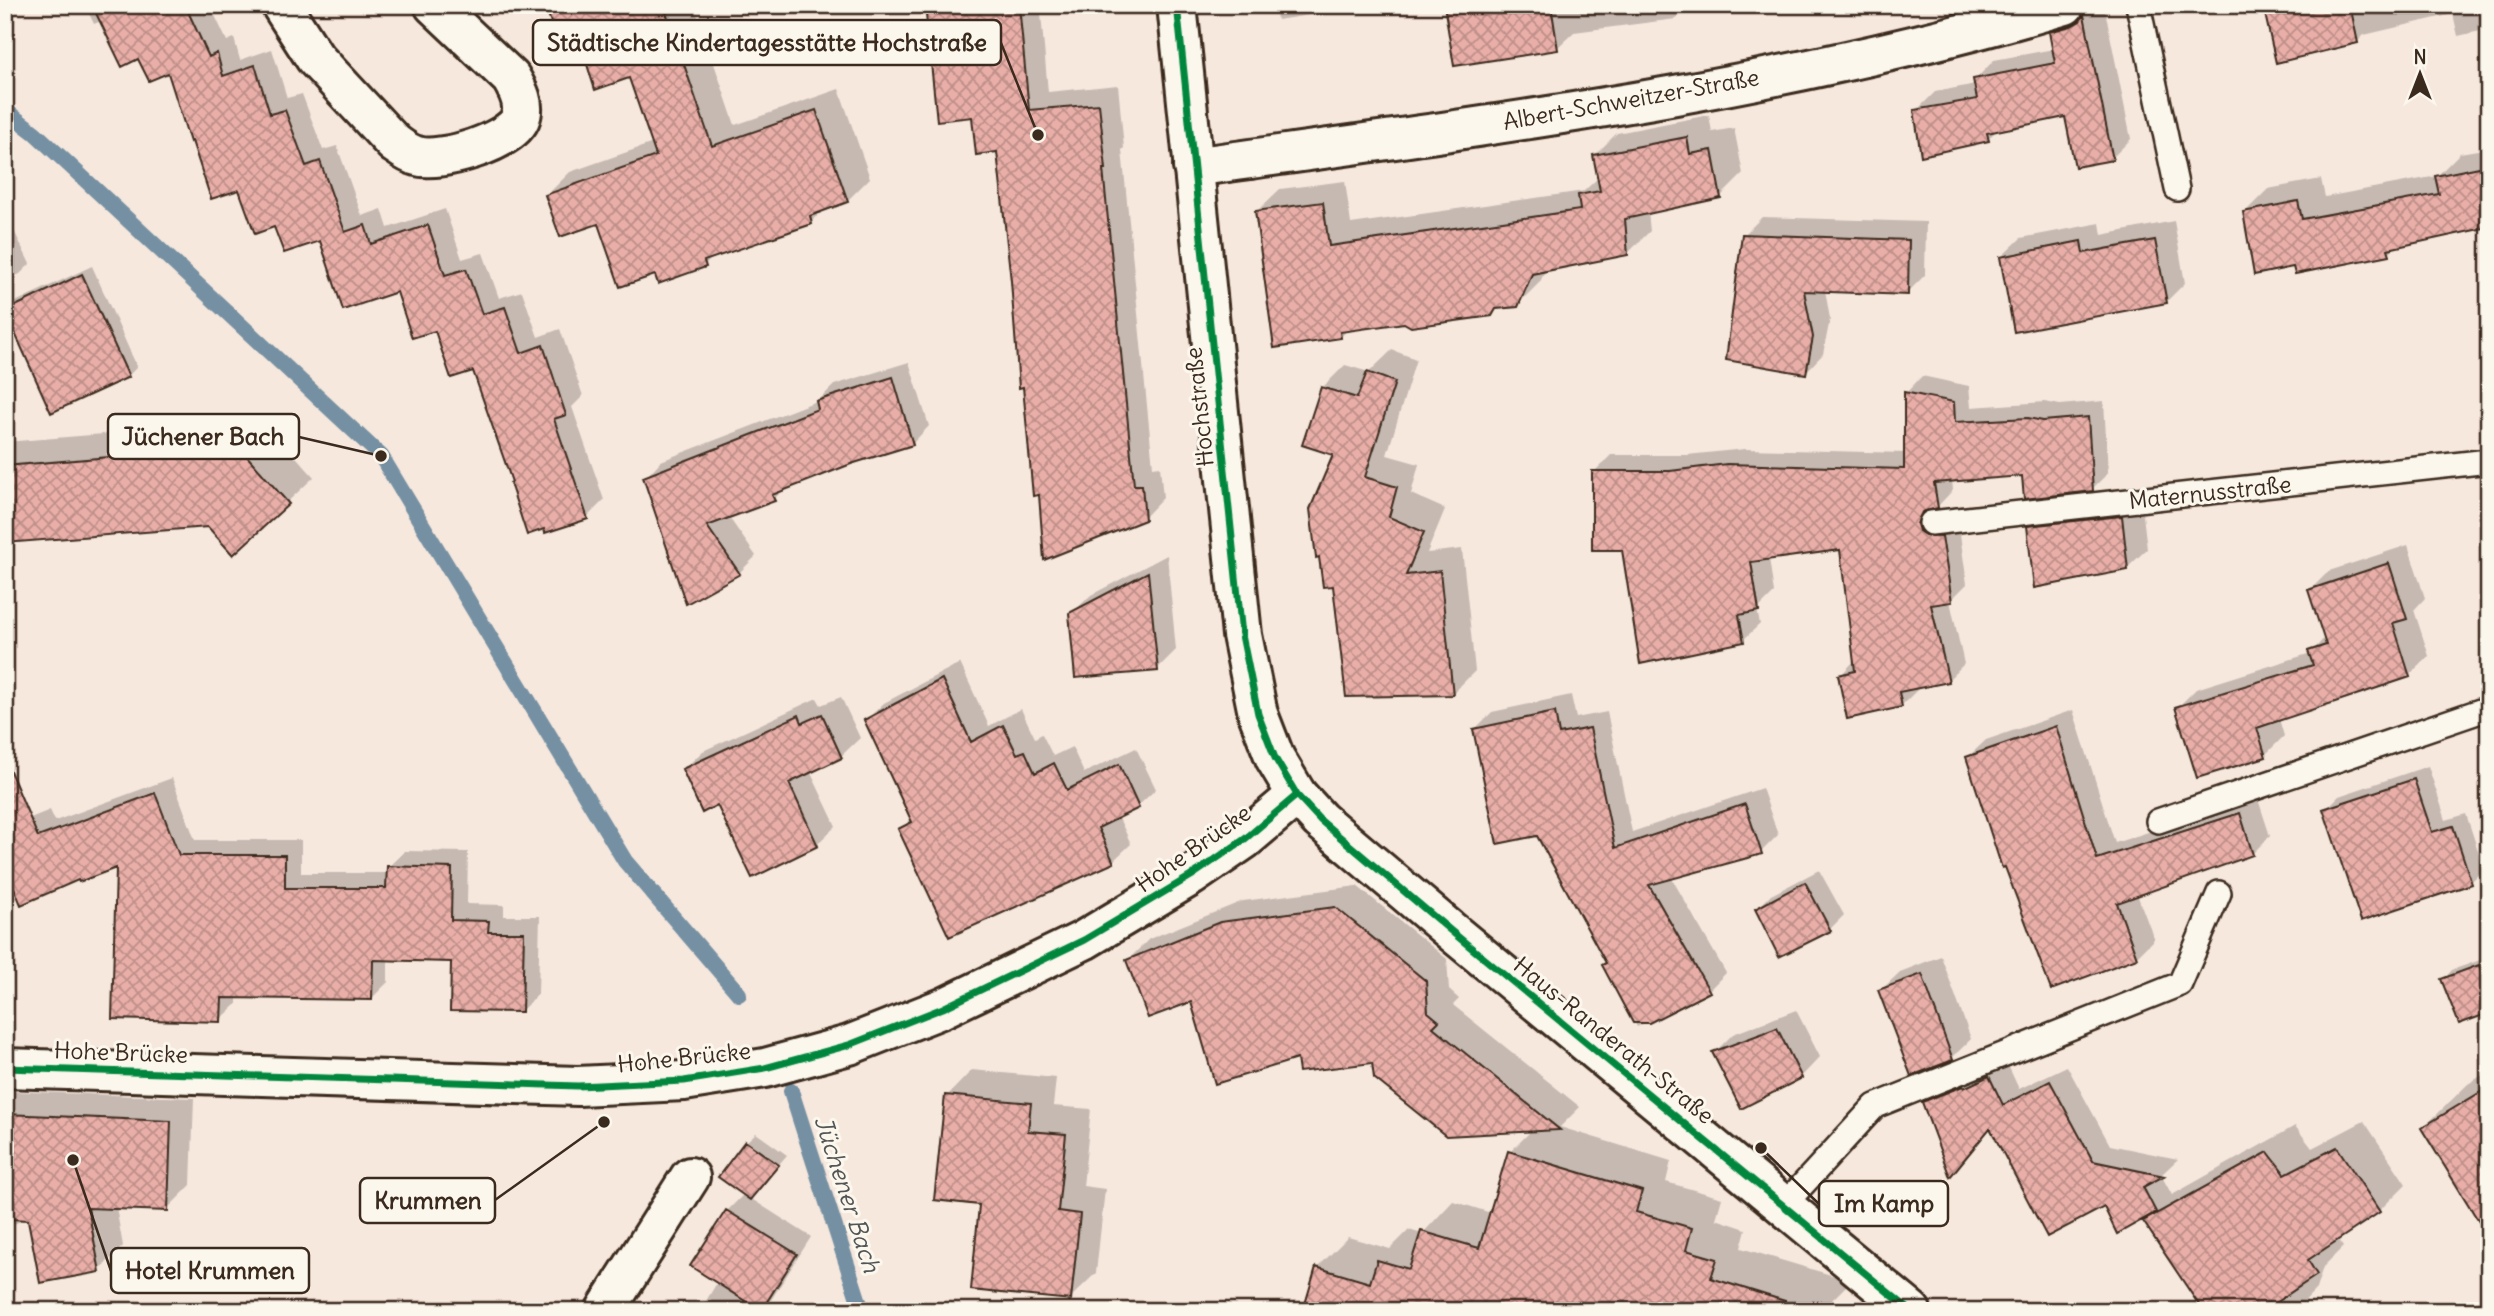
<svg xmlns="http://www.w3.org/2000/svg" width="2494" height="1316" font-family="Delius,sans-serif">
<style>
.shadow{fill:#0003}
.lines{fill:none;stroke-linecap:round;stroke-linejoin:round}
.stream{stroke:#7490a2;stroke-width:16}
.building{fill:url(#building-cross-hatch);stroke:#3b2a1e;stroke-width:2}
.service-casing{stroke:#3b2a1e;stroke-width:28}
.minor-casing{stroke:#3b2a1e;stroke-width:44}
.tertiary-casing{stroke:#3b2a1e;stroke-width:44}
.service{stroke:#fbf7ec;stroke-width:23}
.minor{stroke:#fbf7ec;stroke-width:38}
.tertiary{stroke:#fbf7ec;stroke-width:38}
.cycleway-casing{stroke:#fbf7ec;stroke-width:11}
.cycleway{stroke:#00873e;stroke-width:7}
.labels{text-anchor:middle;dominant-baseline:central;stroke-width:6;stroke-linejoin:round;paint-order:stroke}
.street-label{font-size:23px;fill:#3b2a1e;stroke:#fbf7ec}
.water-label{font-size:24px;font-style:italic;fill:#535455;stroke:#fbf7ec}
.leader{fill:none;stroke:#3b2a1e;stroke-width:2.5}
.callout-dot{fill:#3b2a1e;stroke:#fbf7ec;stroke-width:2.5}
.callout{fill:#fbf7ec;stroke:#3b2a1e;stroke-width:2.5}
.callout-label{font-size:24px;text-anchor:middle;font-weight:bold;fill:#3b2a1e}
</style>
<defs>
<pattern id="building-cross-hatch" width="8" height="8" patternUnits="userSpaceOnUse" patternTransform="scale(1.75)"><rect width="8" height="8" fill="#e9aea8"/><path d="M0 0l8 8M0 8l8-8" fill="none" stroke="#be8e88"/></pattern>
</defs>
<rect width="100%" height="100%" fill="#f7e8de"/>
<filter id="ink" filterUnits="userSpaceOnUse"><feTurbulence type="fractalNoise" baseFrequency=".0143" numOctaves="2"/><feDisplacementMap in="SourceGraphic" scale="14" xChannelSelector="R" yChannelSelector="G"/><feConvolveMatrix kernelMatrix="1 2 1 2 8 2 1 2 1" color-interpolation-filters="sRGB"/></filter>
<g filter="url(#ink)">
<path class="shadow" d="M 85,5 L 210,5 L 227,41 L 234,38 L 240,60 L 272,49 L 287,98 L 302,94 L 323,150 L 337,146 L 362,216 L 382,209 L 388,228 L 445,209 L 462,259 L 483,253 L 499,298 L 522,291 L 538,337 L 560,329 L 583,396 L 572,407 L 604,500 L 587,517 L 514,481 L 474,368 L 398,290 L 322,238 L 275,225 L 240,187 L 169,71 L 139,57 L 101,21 L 94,24 Z
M 547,5 L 694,5 L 735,125 L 839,89 L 870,178 L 847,201 L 825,209 L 811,222 L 714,256 L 705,265 L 599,222 L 547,195 L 570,172 L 653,143 L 630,76 L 581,40 Z
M 927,5 L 1049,5 L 1041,14 L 1048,92 L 1118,85 L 1124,148 L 1122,150 L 1153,467 L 1160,466 L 1163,498 L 1144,518 L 1041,493 L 1013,281 L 999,150 L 974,115 Z
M 1275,5 L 1353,5 L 1349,9 L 1277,20 Z
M 1444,5 L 1690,5 L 1676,19 L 1574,32 L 1557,48 L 1455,64 Z
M 2096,5 L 2104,5 L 2131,139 L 2112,158 L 2067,115 L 1999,128 L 1988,139 L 1916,111 L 1935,92 L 1976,84 L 1975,80 L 1994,60 L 2054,49 L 2051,33 L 2070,13 Z
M 2264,5 L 2489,5 L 2489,29 L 2458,36 L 2453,14 L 2364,35 L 2357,42 Z
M 1709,115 L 1712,132 L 1734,128 L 1743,174 L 1720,197 L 1648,212 L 1650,231 L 1627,254 L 1546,269 L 1540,282 L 1517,305 L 1498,307 L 1491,315 L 1405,321 L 1348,329 L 1341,337 L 1257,211 L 1280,189 L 1345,181 L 1351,224 L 1584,191 L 1599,177 L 1595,155 L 1617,133 Z
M 2489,148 L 2489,232 L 2486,233 L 2484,227 L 2397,245 L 2389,253 L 2295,265 L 2245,212 L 2268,189 L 2321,179 L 2325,197 L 2437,176 L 2460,153 Z
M 5,212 L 30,264 L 20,274 L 5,281 Z
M 1762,217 L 1926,222 L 1925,275 L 1907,293 L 1825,290 L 1830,319 L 1823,354 L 1806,372 L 1744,235 Z
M 2174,221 L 2185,283 L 2166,302 L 2001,257 L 2021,238 L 2100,223 L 2102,235 Z
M 92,266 L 137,367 L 128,376 L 6,312 L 15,302 Z
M 1392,350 L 1416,359 L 1387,455 L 1419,464 L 1411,494 L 1445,509 L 1427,553 L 1462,549 L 1475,671 L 1452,694 L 1335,454 L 1322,388 L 1345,365 L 1369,372 Z
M 909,362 L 929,426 L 913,443 L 851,462 L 785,488 L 774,499 L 728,516 L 756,556 L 739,573 L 645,478 L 661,461 L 819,400 L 834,385 Z
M 1922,376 L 1969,386 L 1971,407 L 2045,402 L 2060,405 L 2104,401 L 2108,473 L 2092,489 L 2023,475 L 1952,480 L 1953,490 L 1937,507 L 1933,508 L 1935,514 L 1958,520 L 1967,584 L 1950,601 L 1964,664 L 1948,680 L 1917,686 L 1918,689 L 1901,706 L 1840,676 L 1855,660 L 1842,548 L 1769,558 L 1774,593 L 1757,610 L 1760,624 L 1743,640 L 1623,549 L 1594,472 L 1611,455 L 1687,455 L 1745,449 L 1906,453 L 1906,393 Z
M 264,421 L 314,477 L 233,553 L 208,525 L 5,541 L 5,442 Z
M 2141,498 L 2147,549 L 2127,568 L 2029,527 L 2048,508 Z
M 2408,545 L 2425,598 L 2414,610 L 2429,656 L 2409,675 L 2279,719 L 2284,736 L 2265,755 L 2177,708 L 2196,689 L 2311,653 L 2325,637 L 2310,590 L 2329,571 Z
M 1167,555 L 1176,650 L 1157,669 L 1071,614 L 1091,595 Z
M 960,663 L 989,726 L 1021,709 L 1035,738 L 1042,734 L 1053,756 L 1072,747 L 1084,773 L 1136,748 L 1156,789 L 1138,806 L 1118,816 L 1131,844 L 1113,861 L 950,935 L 901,829 L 912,818 L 866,720 L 884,703 Z
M 1571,695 L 1576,718 L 1607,712 L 1632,832 L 1762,788 L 1778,835 L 1761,852 L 1671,877 L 1726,973 L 1709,990 L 1637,1027 L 1604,965 L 1607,962 L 1538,834 L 1475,729 L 1492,712 Z
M 841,697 L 860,738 L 841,756 L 810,771 L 836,826 L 817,844 L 753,876 L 718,803 L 684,769 L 703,751 L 817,698 L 821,705 Z
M 2073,710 L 2115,843 L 2257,796 L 2270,836 L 2252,854 L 2137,894 L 2154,939 L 2136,957 L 1968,757 L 1986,740 Z
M 2428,766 L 2446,820 L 2466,814 L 2484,869 L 2471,882 L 2325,810 L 2339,796 Z
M 172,778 L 195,840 L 301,840 L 301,873 L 388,873 L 388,867 L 405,851 L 468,852 L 467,904 L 504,905 L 504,916 L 540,916 L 538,994 L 522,1010 L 453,960 L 388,959 L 388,982 L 372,998 L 237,997 L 237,1004 L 220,1020 L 118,865 L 80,880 L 13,825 L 50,810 L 55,821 Z
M 1819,870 L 1844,915 L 1830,929 L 1780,955 L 1757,909 L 1771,895 Z
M 1357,886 L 1447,959 L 1449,990 L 1459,999 L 1453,1005 L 1580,1107 L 1560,1127 L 1671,1161 L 1666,1182 L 1722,1198 L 1716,1219 L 1746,1229 L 1741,1248 L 1851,1281 L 1830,1302 L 1856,1311 L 1305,1311 L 1317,1268 L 1348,1237 L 1390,1249 L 1409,1230 L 1422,1234 L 1453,1201 L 1491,1213 L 1510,1152 L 1533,1129 L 1374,1061 L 1299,1056 L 1192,999 L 1128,960 L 1149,939 L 1243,901 Z
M 5,895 L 13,895 L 11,986 L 5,992 Z
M 1941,956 L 1971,1039 L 1952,1058 L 1880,991 L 1900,972 Z
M 2489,957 L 2489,1011 L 2443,980 L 2452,970 Z
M 1796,1010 L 1820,1057 L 1801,1077 L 1714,1053 L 1733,1034 Z
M 2006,1061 L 2019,1089 L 2067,1066 L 2110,1145 L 2178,1159 L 2161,1175 L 2172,1195 L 2295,1126 L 2312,1148 L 2364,1121 L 2406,1184 L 2379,1211 L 2337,1238 L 2343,1247 L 2323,1267 L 2316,1289 L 2295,1311 L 2228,1311 L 2145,1221 L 2154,1212 L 2105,1205 L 1992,1127 L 1951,1173 L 1924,1103 L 1940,1087 Z
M 972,1070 L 1056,1078 L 1053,1106 L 1091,1109 L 1083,1186 L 1105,1189 L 1096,1273 L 1070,1298 L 981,1203 L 947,1096 Z
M 2489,1071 L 2489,1235 L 2423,1128 L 2468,1084 Z
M 5,1091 L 194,1098 L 191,1185 L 167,1209 L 116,1207 L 123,1246 L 99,1270 L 30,1218 L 5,1227 Z
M 756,1133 L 787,1155 L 750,1198 L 811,1237 L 764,1311 L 700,1311 L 718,1281 L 727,1211 L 744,1194 L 746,1142 Z"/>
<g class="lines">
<path class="stream" d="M 5,110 L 35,133 L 381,456 L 625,861 L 739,994
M 791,1091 L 862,1311"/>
</g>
<path class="building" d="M 92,5 L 185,5 L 209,57 L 217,53 L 223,76 L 255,65 L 270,114 L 285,110 L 306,166 L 320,161 L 345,232 L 365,225 L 371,244 L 428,225 L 445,275 L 466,269 L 482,314 L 505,307 L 521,353 L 543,345 L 566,415 L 554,419 L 588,519 L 545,533 L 544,529 L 527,535 L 510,483 L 512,482 L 473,371 L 451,378 L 435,331 L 412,338 L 397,292 L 343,310 L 320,241 L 284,253 L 274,227 L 255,234 L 239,190 L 211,199 L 192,141 L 190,142 L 168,73 L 149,81 L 138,59 L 122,67 Z
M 545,5 L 667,5 L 668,11 L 666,12 L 712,146 L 816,110 L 848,202 L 810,216 L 812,224 L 704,261 L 706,267 L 658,284 L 655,275 L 620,287 L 598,224 L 560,237 L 545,195 L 656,156 L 629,78 L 595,90 L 580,42 L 560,49 Z
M 925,5 L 1019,5 L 1029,110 L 1099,104 L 1106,169 L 1103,169 L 1134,485 L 1142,485 L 1145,520 L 1044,560 L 1039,495 L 1033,496 L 1023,387 L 1019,388 L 1011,281 L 997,152 L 976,155 L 972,117 L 937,121 Z
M 1444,5 L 1551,5 L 1558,50 L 1454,66 Z
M 2263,5 L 2350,5 L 2358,43 L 2276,63 Z
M 2084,15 L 2113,160 L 2075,167 L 2065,117 L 1987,133 L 1989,141 L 1921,156 L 1914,110 L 1977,99 L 1973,79 L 2055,63 L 2049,32 L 2071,26 L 2080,21 Z
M 1687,137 L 1690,154 L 1712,150 L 1721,198 L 1625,219 L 1628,255 L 1532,274 L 1518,307 L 1496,309 L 1492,316 L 1411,327 L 1404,323 L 1340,332 L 1341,338 L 1274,348 L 1255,211 L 1323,202 L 1329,246 L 1580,210 L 1578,195 L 1600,191 L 1593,155 Z
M 2489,165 L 2489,227 L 2388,249 L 2390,255 L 2295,274 L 2293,267 L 2254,275 L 2243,212 L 2298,201 L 2302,219 L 2439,194 L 2435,176 Z
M 1742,234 L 1909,240 L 1908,295 L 1804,291 L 1813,337 L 1806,374 L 1726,360 Z
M 2155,240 L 2167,303 L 2014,332 L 2000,257 L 2081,241 L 2083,253 Z
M 82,274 L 129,377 L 51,413 L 5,311 Z
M 1367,372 L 1395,382 L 1365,477 L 1397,487 L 1389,517 L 1424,532 L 1406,575 L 1440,571 L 1453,695 L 1346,697 L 1333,586 L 1323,587 L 1319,557 L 1316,558 L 1310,509 L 1333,455 L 1302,445 L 1321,387 L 1357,398 Z
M 893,377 L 913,445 L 851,464 L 772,495 L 775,501 L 707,526 L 740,574 L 686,604 L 643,477 L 818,409 L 816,401 Z
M 1904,392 L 1954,402 L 1955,422 L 2028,418 L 2043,421 L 2088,417 L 2093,491 L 2024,499 L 2022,476 L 1934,483 L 1938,508 L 1922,512 L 1917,524 L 1919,531 L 1925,535 L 1942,536 L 1952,602 L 1931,605 L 1949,682 L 1899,692 L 1902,707 L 1847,719 L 1838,675 L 1855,671 L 1840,550 L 1751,562 L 1759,611 L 1739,615 L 1744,642 L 1640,664 L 1622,550 L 1592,550 L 1592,471 L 1670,471 L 1727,464 L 1904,469 Z
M 238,446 L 289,504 L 233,555 L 208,527 L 5,543 L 5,466 Z
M 2122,516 L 2128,570 L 2034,588 L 2027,526 Z
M 2389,563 L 2407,619 L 2393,623 L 2410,677 L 2257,728 L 2266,757 L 2197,778 L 2175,707 L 2313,665 L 2308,651 L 2326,645 L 2308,590 Z
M 1148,572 L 1158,671 L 1075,678 L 1069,613 Z
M 942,679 L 971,742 L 1003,725 L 1017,754 L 1025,751 L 1035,773 L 1054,763 L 1067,790 L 1119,764 L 1139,808 L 1098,828 L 1114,863 L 949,937 L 898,829 L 912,822 L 864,720 Z
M 1555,712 L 1559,734 L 1590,728 L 1615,848 L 1745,804 L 1762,854 L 1649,885 L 1710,992 L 1649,1023 L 1633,1023 L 1602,965 L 1606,963 L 1537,836 L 1497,844 L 1473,729 Z
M 822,714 L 842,758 L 789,783 L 818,846 L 752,878 L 717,805 L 702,813 L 682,769 L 799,715 L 802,723 Z
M 2056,726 L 2097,859 L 2240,813 L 2253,855 L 2117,903 L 2137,958 L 2051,990 L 2005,867 L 2002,868 L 1966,757 Z
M 5,759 L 38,837 L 155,793 L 179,855 L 285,855 L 285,888 L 386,888 L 387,866 L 452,868 L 451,920 L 489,921 L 488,932 L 524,932 L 522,1012 L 450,1011 L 451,962 L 373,960 L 372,1000 L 222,998 L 221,1022 L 112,1019 L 116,868 L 79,882 L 78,880 L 21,905 L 5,865 Z
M 2414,779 L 2432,832 L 2453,826 L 2472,884 L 2361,921 L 2323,809 Z
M 1805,882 L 1831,931 L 1779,957 L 1755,909 Z
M 1335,907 L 1426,981 L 1428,1012 L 1439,1021 L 1433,1027 L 1560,1130 L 1446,1136 L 1374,1078 L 1372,1063 L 1299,1072 L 1297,1059 L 1215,1084 L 1191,1002 L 1148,1018 L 1126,960 L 1220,922 Z
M 2479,965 L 2489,990 L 2489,1013 L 2459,1024 L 2441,979 Z
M 1922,974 L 1953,1060 L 1911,1076 L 1878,990 Z
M 1777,1028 L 1802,1078 L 1741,1109 L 1712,1052 Z
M 1989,1076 L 2003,1105 L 2050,1081 L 2093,1161 L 2164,1176 L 2143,1187 L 2156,1212 L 2117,1234 L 2104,1207 L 2047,1237 L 1990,1128 L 1950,1177 L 1922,1102 L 1963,1086 L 1964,1088 Z
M 2489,1087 L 2489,1238 L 2421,1128 Z
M 945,1095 L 1031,1103 L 1028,1131 L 1066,1134 L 1058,1211 L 1080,1214 L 1071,1300 L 971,1290 L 979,1205 L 934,1200 Z
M 5,1114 L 171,1121 L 168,1211 L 88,1208 L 100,1272 L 40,1283 L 28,1220 L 11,1219 L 13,1173 L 5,1173 Z
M 745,1141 L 779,1165 L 750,1200 L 718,1177 Z
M 2337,1147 L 2380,1212 L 2308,1260 L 2317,1275 L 2263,1311 L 2203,1311 L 2143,1221 L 2268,1152 L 2285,1174 Z
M 1508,1151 L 1642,1191 L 1636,1212 L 1692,1228 L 1686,1250 L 1717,1259 L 1711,1278 L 1785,1301 L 1784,1311 L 1303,1311 L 1316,1267 L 1370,1283 L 1377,1260 L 1409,1269 L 1421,1231 L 1479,1248 Z
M 726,1210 L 797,1254 L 761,1311 L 690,1266 Z"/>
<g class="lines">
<g class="service-casing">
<path id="service" d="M 2138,5 L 2177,189
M 1931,523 L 2489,461
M 2158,821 L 2489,708
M 1784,1205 L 1875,1106 L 2180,984 L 2219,893"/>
</g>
<g class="minor-casing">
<path id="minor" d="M 281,5 L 315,58 L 394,143 C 401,148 408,154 417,156 C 440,163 510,142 520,119 C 526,105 518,90 511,78 L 434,5
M 1193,167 C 1485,126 1781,90 2065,5
M 5,1068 L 578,1086 L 684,1081 L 765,1068 L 849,1045 L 943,1008 L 1084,940 L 1191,876 L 1245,839 L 1297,795
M 605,1311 L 690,1177"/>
</g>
<g class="tertiary-casing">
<path id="tertiary" d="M 1177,5 L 1242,635 L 1258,714 L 1275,758 L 1297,795 L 1320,820 L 1451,931 L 1911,1311"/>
</g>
<use href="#service" class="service"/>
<use href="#minor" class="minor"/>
<use href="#tertiary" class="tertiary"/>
<g class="cycleway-casing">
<path id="cycleway" d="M 1177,5 L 1242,635 L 1258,714 L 1275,758 L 1297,795 L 1320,820 L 1451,931 L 1911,1311
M 5,1068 L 578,1086 L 684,1081 L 765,1068 L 849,1045 L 943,1008 L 1084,940 L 1191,876 L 1245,839 L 1297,795"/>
</g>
<use href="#cycleway" class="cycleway"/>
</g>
</g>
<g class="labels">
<g class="street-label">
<text transform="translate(1631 99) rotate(-10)">Albert-Schweitzer-Straße</text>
<text transform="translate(1199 407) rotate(-96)">Hochstraße</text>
<text transform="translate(2210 492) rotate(-6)">Maternusstraße</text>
<text transform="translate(1193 848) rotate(-35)">Hohe Brücke</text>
<text transform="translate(1614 1040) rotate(39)">Haus-Randerath-Straße</text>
<text transform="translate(121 1052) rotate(2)">Hohe Brücke</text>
<text transform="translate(684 1057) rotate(-6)">Hohe Brücke</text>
</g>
<g class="water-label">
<text transform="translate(848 1194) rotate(72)">Jüchener Bach</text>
</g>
</g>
<path class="leader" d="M1038 135L1001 43M381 456L299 437M604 1122L495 1200M1761 1148L1819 1204M73 1160L111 1271"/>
<g class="callout-dot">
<circle cx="1038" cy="135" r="7"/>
<circle cx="381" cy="456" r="7"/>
<circle cx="604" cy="1122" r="7"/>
<circle cx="1761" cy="1148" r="7"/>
<circle cx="73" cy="1160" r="7"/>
</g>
<g class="callout">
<rect x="533" y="20" width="468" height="45" rx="7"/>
<rect x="108" y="414" width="191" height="45" rx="7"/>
<rect x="360" y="1178" width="135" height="45" rx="7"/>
<rect x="1819" y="1181" width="129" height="45" rx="7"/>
<rect x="111" y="1248" width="198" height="45" rx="7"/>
</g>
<g class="callout-label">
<text x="767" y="51">Städtische Kindertagesstätte Hochstraße</text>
<text x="203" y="445">Jüchener Bach</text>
<text x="428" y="1209">Krummen</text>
<text x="1884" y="1212">Im Kamp</text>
<text x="210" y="1279">Hotel Krummen</text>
</g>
<rect width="2494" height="1316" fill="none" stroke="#fbf7ec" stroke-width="28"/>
<rect x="14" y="14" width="2466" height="1288" fill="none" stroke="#3b2a1e" stroke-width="2.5" filter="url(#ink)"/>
<g transform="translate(2420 74)" stroke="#fbf7ec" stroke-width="5" paint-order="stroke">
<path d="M0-5L12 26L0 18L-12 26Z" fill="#3b2a1e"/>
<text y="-10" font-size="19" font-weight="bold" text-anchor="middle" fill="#3b2a1e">N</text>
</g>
</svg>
